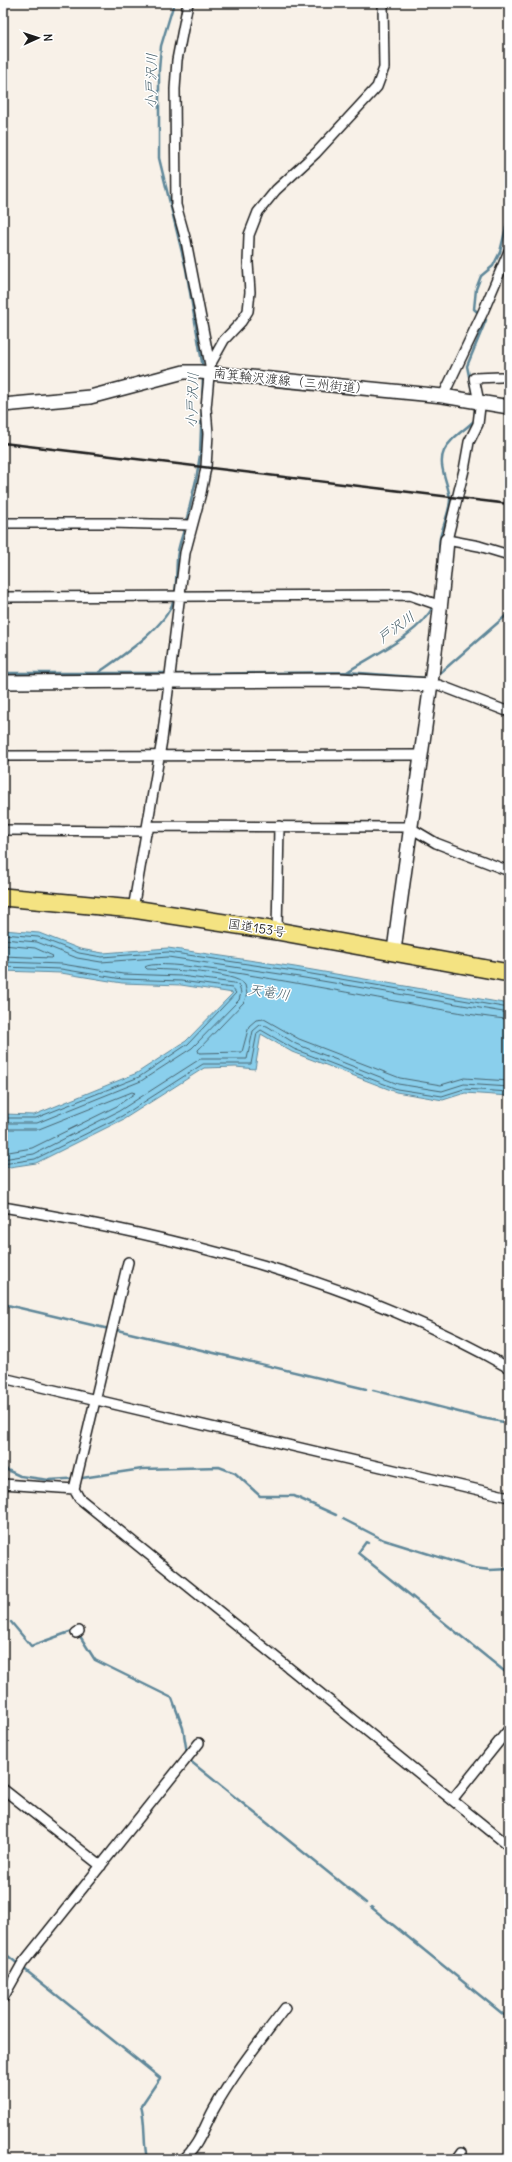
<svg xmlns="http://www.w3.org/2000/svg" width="512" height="2162" font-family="Delius,'Klee One',sans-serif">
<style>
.water{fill:#8acfec;stroke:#5e8799}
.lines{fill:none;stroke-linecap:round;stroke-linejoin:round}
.shore{stroke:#48646f;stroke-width:1}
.stream{stroke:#5e8799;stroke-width:2.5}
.street-casing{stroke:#1c1c1c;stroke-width:12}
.secondary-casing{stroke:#1c1c1c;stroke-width:16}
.highway-casing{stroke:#1c1c1c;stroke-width:20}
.street{stroke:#fff;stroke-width:9}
.secondary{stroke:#fff;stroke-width:13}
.highway{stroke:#f4e382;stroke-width:17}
.rail{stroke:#1c1c1c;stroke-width:2.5}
.labels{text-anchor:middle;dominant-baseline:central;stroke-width:3;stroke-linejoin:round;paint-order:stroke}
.street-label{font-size:13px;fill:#1c1c1c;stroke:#fff}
.water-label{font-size:14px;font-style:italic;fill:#425b65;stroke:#fff}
</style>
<rect width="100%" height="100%" fill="#f8f1e8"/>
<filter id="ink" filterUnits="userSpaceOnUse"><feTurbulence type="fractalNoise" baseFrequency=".025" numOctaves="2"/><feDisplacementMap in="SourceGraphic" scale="8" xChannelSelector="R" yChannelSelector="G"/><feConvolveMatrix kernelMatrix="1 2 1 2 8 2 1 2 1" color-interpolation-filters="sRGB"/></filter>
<g filter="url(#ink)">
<path class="water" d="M 3,930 L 39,933 L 80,949 L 103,953 L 168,948 L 295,967 L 509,1004 L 509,1096 L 465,1093 L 443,1100 L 396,1092 L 292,1052 L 261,1034 L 255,1069 L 236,1067 L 204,1068 L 124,1119 L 36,1163 L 3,1168 L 3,1114 L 34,1115 L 137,1073 L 186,1041 L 233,993 L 181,985 L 122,983 L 61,973 L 3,971 Z"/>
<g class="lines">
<path class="shore" d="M 3,934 L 38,937 L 79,953 L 102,957 L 168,952 L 294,971 L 509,1008
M 3,939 L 37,942 L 77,958 L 101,962 L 168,957 L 293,976 L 509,1013
M 3,945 L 35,948 L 53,956 L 51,958 L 3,956
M 3,962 L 62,964 L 123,974 L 181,976 L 234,983 L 239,986 L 241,993 L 239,1000 L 192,1048 L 141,1081 L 37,1123 L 3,1123
M 3,967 L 61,969 L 122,979 L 181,981 L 232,988 L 236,993 L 188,1044 L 139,1077 L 36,1118 L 3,1118
M 509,1019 C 459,1018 165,951 145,967 L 147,969 C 166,970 235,971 245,985 L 247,994 L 244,1002 L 198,1050 L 199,1053 L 242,1052 L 249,1026 L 256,1020 L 264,1019 L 299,1039 L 400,1078 L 441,1085 L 464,1078 L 509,1081
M 3,1129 L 39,1129 L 132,1092 L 135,1093 L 117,1106 L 32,1148 L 3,1153
M 3,1159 L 34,1154 L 119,1111 L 200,1059 L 247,1059 L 253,1031 L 260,1025 L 267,1026 L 296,1044 L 398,1084 L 442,1091 L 464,1084 L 509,1087
M 3,1164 L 35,1159 L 122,1116 L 203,1064 L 251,1064 L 257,1033 L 261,1030 L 294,1049 L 397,1089 L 442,1096 L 464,1089 L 509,1092"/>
<path class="stream" d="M 174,3 L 161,46 L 159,70 L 159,158 L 186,269 L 203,368
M 473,396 L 467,366 L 486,320 L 474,309 L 476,289 L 481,276 L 493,266 L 500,252 L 509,215
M 186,522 L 196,480 L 200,455 L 203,377
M 439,556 C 439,550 439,544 440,538 C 443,525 450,511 450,499 C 449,484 437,466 444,451 C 450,438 465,430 475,420 L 475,405
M 347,672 C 375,654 419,635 434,605
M 3,673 L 165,673
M 98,673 C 119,658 165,628 173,602 C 177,589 176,574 177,560 C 177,549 182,537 185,527
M 175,674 L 347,672 L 426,678
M 439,674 L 509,613
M 3,1304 L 109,1329
M 117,1330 L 366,1389
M 373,1390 L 482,1418 L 509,1423
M 3,1468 L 20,1476 L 49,1480 L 82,1478 L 142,1469 L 219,1467 L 235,1473 L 260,1496 L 294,1496 L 336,1515
M 343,1519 L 384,1540 L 474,1568 L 490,1570 L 509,1569
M 368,1543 L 366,1542 L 358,1553 L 509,1675
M 11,1622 L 31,1646 L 75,1630
M 78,1633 L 95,1660 L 172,1698 L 183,1728 L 187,1753
M 189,1760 L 366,1903
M 371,1907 L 509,2019
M 3,1952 L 160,2078 L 141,2106 C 146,2123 143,2141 147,2159"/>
<g class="street-casing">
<path id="street" d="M 210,365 L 224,340 L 241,322 L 248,311 L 250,292 L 248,263 L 249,235 L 258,212 L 276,190 L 316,153 L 377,87 L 384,68 L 383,3
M 501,377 L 474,378 L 480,407 L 478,424 L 469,442 L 464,470 L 447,540 L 479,546 L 509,555
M 443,396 L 483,312 L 509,251
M 3,523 L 110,523 L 192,525
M 3,597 L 410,595 L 441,606
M 431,685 L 439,685 L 509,712
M 3,756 L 421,755
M 148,826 L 409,827 L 436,843 L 509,871
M 3,830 L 148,831
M 133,909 L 162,740 L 185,553 L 201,493 L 206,467 L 208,434 L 206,408 L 210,365 L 186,241 L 176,205 L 175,89 L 177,60 L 188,3
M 277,931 L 279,826
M 3,1207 C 175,1236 357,1280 509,1368
M 128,1262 L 74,1489 L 79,1498 L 509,1846
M 3,1378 L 509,1497
M 3,1484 L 74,1489
M 76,1633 L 79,1631
M 3,1789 L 101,1866
M 452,1800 L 509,1729
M 3,1998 L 22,1964 L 199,1743
M 184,2159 C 199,2145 204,2127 214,2109 C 234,2073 260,2041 285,2008
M 457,2159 L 462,2152"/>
</g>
<g class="secondary-casing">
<path id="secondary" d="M 3,405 L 90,397 L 184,372 L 200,372 L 443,396 L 509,407
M 3,682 L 339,680 L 431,685
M 394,951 C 411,814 435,678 447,540"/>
</g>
<g class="highway-casing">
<path id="highway" d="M 3,897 L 133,909 L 277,931 L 509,973"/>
</g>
<use href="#street" class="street"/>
<use href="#secondary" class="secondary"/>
<use href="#highway" class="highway"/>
<path class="rail" d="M 3,443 L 509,504"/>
</g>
</g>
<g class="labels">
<g class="street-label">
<text transform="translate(291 381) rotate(6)">南箕輪沢渡線（三州街道）</text>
<text transform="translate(257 928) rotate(9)">国道153号</text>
</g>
<g class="water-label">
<text transform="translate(151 81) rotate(-89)">小戸沢川</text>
<text transform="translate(192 400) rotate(-88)">小戸沢川</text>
<text transform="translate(396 627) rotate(-36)">戸沢川</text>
<text transform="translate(269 992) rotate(9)">天竜川</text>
</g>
</g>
<rect width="512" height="2162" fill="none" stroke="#fff" stroke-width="16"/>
<rect x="8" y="8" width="496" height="2146" fill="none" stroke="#1c1c1c" stroke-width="1.5" filter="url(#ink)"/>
<g transform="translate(38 38) rotate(87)" stroke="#ffffff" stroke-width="3" paint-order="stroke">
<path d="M0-3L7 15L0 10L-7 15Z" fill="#1c1c1c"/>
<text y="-6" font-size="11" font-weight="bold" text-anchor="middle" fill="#1c1c1c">N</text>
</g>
</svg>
